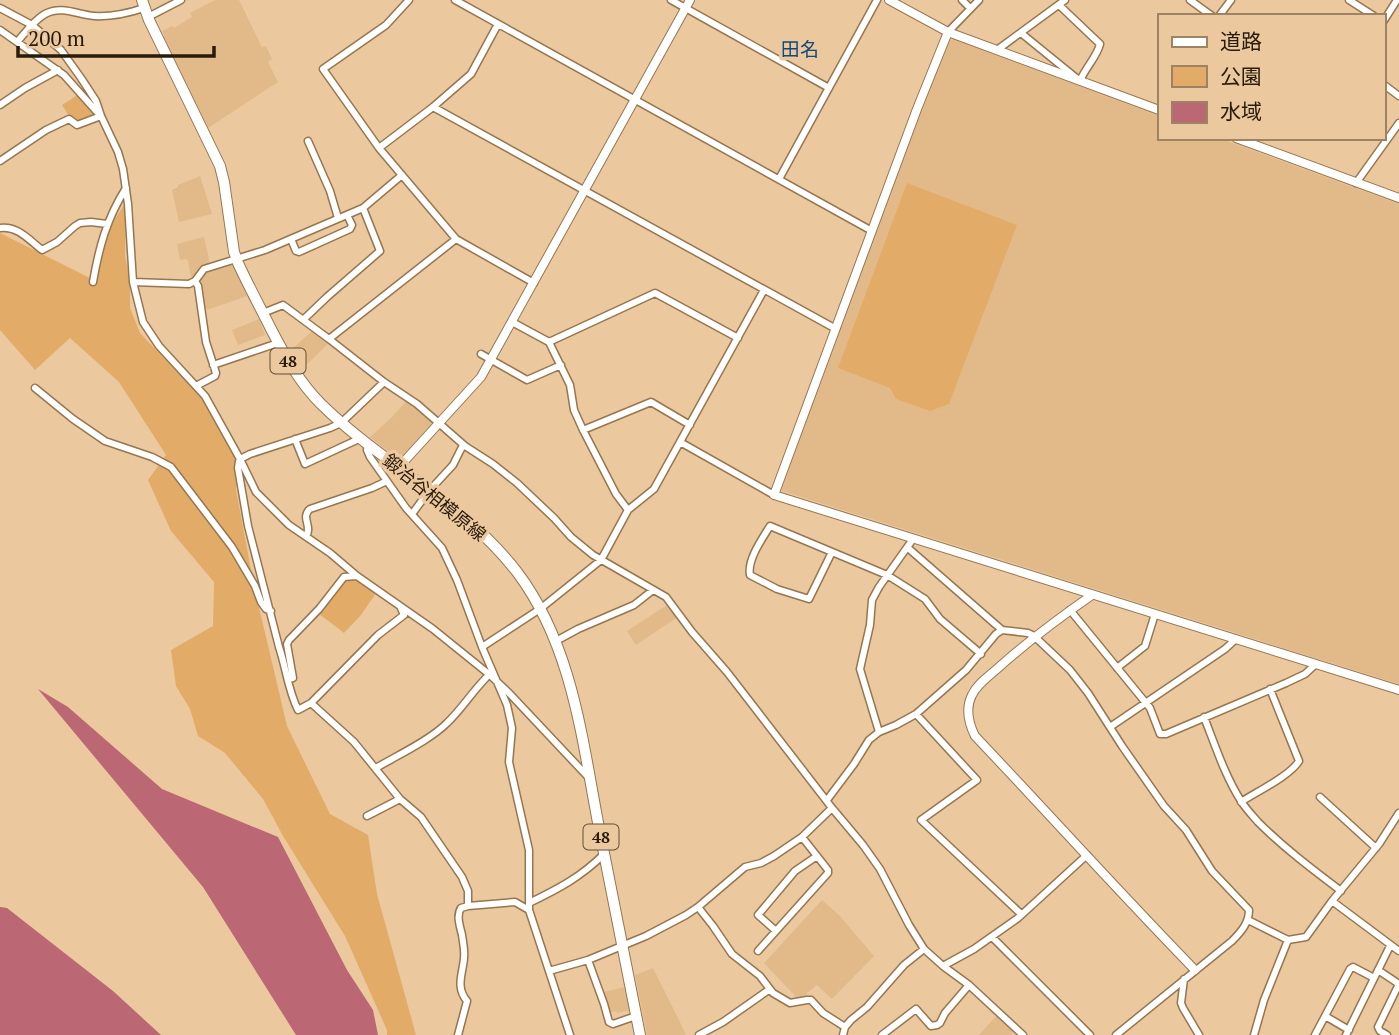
<svg xmlns="http://www.w3.org/2000/svg" width="1399" height="1035" font-family="'PT Serif','Noto Sans JP',serif">
<style>
.built{fill:#e2ba8a}
.green{fill:#e2ac68}
.water{fill:#bb6774}
.lines{fill:none;stroke-linecap:round;stroke-linejoin:round}
.minor-casing{stroke:#96764f;stroke-width:9}
.tertiary-casing{stroke:#96764f;stroke-width:10}
.primary-casing{stroke:#96764f;stroke-width:12}
.minor{stroke:#fff;stroke-width:6}
.tertiary{stroke:#fff;stroke-width:8}
.primary{stroke:#fff;stroke-width:10}
.labels{text-anchor:middle;dominant-baseline:central;stroke-width:7;stroke-linejoin:round;paint-order:stroke}
.shield{fill:#ebc89e;stroke:#624f37;stroke-width:2}
.shield-label{font-size:16px;font-weight:bold;fill:#281b0b}
.street-label{font-size:18px;fill:#281b0b;stroke:#ebc89e}
.neighbourhood-label{font-size:19px;fill:#134779;stroke:#ebc89e}
</style>
<rect width="100%" height="100%" fill="#ebc89e"/>
<path class="built" d="M 215,0 L 239,0 L 262,47 L 266,46 L 272,59 L 268,62 L 278,82 L 208,128 L 163,37 L 165,36 L 162,31 L 172,26 L 174,28 L 192,17 L 190,13 Z
M 953,39 L 1159,116 L 1159,138 L 1219,138 L 1399,204 L 1399,684 L 782,491 L 781,486 L 817,388 L 924,103 L 949,41 Z
M 200,176 L 212,214 L 179,222 L 172,190 L 178,187 L 178,185 Z
M 204,237 L 210,264 L 199,269 L 195,276 L 191,277 L 188,261 L 186,259 L 180,260 L 177,244 Z
M 229,263 L 233,264 L 247,296 L 207,310 L 206,307 L 203,308 L 199,280 L 208,271 Z
M 259,319 L 265,335 L 238,345 L 232,330 Z
M 313,330 L 329,343 L 301,370 L 289,352 Z
M 407,400 L 432,423 L 401,459 L 399,460 L 370,437 L 392,417 Z
M 670,603 L 677,614 L 676,618 L 636,645 L 627,631 Z
M 822,900 L 839,915 L 874,956 L 832,999 L 817,985 L 807,993 L 807,996 L 797,998 L 764,963 Z
M 653,968 L 679,1020 L 686,1035 L 647,1035 L 635,975 Z
M 626,987 L 630,1010 L 617,1013 L 616,1011 L 608,1013 L 603,992 Z
M 998,1014 L 1013,1028 L 1013,1032 L 1010,1035 L 979,1035 Z"/>
<path class="green" d="M 79,94 L 94,113 L 94,116 L 78,122 L 69,116 L 62,105 Z
M 907,183 L 1017,225 L 949,404 L 930,411 L 896,399 L 890,388 L 838,368 Z
M 126,202 L 125,256 L 130,282 L 130,308 L 140,333 L 178,373 L 197,388 L 237,459 L 236,490 L 254,586 L 287,726 L 330,814 L 368,835 L 377,894 L 416,1035 L 387,1035 L 387,1030 L 345,936 L 283,836 L 263,799 L 225,753 L 198,736 L 190,709 L 176,686 L 171,650 L 213,626 L 214,582 L 171,531 L 148,480 L 166,455 L 119,382 L 70,338 L 35,370 L 0,330 L 0,233 L 90,278 L 100,242 Z
M 349,578 L 359,580 L 376,593 L 361,615 L 344,633 L 318,613 L 344,580 Z"/>
<path class="water" d="M 38,689 L 68,707 L 162,789 L 278,837 L 347,970 L 373,1010 L 378,1035 L 296,1035 L 203,887 Z
M 0,907 L 7,908 L 113,991 L 161,1035 L 0,1035 Z"/>
<g class="lines">
<g class="minor-casing">
<path id="minor" d="M 409,0 L 386,25 L 323,69 L 379,148 L 456,239 L 534,283
M 455,0 L 872,231
M 671,0 L 829,88
M 962,0 L 970,8
M 1190,0 L 1212,16
M 1349,0 L 1374,16
M 0,8 L 32,25 L 61,50 L 81,78 L 96,101 L 101,116 L 118,152 L 123,169 L 128,204 L 133,282 L 143,322 L 159,346 L 205,396 L 240,459 L 256,492 L 289,525 L 330,553 L 357,576 L 433,629 L 490,675 L 510,694 L 589,778
M 1219,16 L 1231,0
M 148,17 L 181,0
M 1383,22 L 1397,0
M 0,30 L 64,75 L 97,112
M 948,32 L 979,0
M 1021,33 L 1080,81 C 1085,68 1097,57 1100,44 L 1059,5
M 17,42 C 26,32 34,20 45,14 C 62,5 78,15 94,16 C 111,17 129,13 144,8
M 997,50 L 1065,0
M 1383,84 L 1399,96
M 0,105 L 25,88 L 58,70
M 433,107 L 836,329
M 308,141 L 330,191 L 338,218
M 379,148 L 433,107 L 471,74 L 498,24
M 0,161 L 46,130 L 69,119 L 77,125 L 101,116
M 779,179 L 877,0
M 1356,183 L 1399,123
M 0,228 C 18,226 28,239 42,250 L 57,242 L 75,226 L 80,223 L 91,222 L 107,224
M 291,239 L 296,251 L 299,252 L 350,229 L 352,225 L 347,215
M 195,281 L 198,286 L 206,342 L 216,373 L 215,376 L 196,386
M 93,282 C 99,247 107,218 126,188
M 133,282 L 189,284 L 195,281 L 204,269 L 265,250 L 363,208 L 402,175
M 263,313 L 283,305 L 329,339 L 384,382 L 417,404 L 465,446 L 493,464 L 517,483 L 554,518 L 571,537 L 593,555 L 666,597 L 692,632 L 727,672 L 832,808 L 863,845 L 880,869 L 909,925 L 924,949 L 943,966 L 969,985 L 1023,1035
M 303,320 L 327,297 L 380,251 L 363,208
M 512,322 L 549,342 L 570,385 L 574,410 L 583,430 L 616,494 L 628,510
M 329,339 L 456,239
M 549,342 L 655,293 L 738,338
M 481,354 L 527,380 L 561,365
M 213,365 L 278,343
M 35,388 L 73,419 L 105,441 L 152,457 L 171,467 L 232,547 L 255,586 L 261,602 L 266,609 L 271,611
M 583,430 L 651,402 L 690,425
M 295,439 L 305,464 L 361,438
M 680,442 L 774,495
M 368,443 L 367,450 L 370,457 L 406,508 L 442,548 L 457,580 L 482,647 L 507,705 L 512,728 L 509,762 L 529,850 L 529,910 L 570,1035
M 240,459 L 250,454 L 330,428 L 341,423 L 384,382
M 239,461 L 238,468 L 248,526 L 279,647 C 286,668 288,690 298,710 L 311,703 L 354,742 L 400,799 L 421,817 L 462,877 L 468,891 L 468,906 L 461,908 C 456,916 460,926 462,935 C 463,943 465,950 464,958 C 463,973 455,987 467,1001 L 458,1035
M 412,514 L 429,491 L 453,465 L 463,445
M 306,536 C 313,527 300,517 310,509 L 372,488 L 387,481
M 908,548 L 1002,630
M 832,552 L 809,599 L 777,589 L 750,575 C 747,560 762,539 770,526 L 887,575 L 925,599 L 940,619 L 981,654
M 1070,610 L 1150,708 L 1160,734 L 1166,734 L 1286,683 L 1305,674 L 1316,664
M 556,641 L 578,629 L 634,605 L 653,590
M 482,647 L 540,609 L 601,560 L 628,510 L 654,489 L 764,290
M 1117,668 L 1145,646 L 1155,614
M 288,679 L 293,678 L 287,644 L 289,640 L 319,609 L 344,577 L 356,576
M 311,703 L 378,635 L 404,615 L 400,606
M 916,714 L 977,780 L 921,820 L 1021,914
M 1204,717 C 1215,745 1225,776 1241,801 C 1246,809 1252,815 1258,822 C 1284,848 1312,869 1341,891
M 1110,727 L 1225,649 L 1236,639
M 879,732 L 896,725 L 916,714 L 966,670 L 996,634 L 1002,630 L 1028,633 L 1034,636 L 1070,670 L 1088,693 L 1122,746 L 1164,806 L 1186,830 L 1212,871 L 1249,910 C 1249,923 1241,932 1232,941 L 1116,1035
M 376,768 C 398,755 430,740 447,723 C 464,707 475,687 492,672
M 1320,797 L 1376,848
M 827,800 L 854,764 L 869,740 L 879,732 L 860,669 L 870,625 L 872,600 L 879,587 L 913,539
M 1241,802 C 1256,792 1290,776 1299,761 L 1270,689
M 367,816 L 400,799
M 1332,901 L 1399,951
M 529,903 C 558,889 581,877 604,854
M 468,906 L 515,902 L 529,910
M 698,907 L 713,926 L 732,954 L 760,976 L 773,993 L 790,1003 L 807,1000 L 811,1000 L 823,1013 L 845,1027
M 1248,920 L 1288,940 L 1306,937 L 1332,901 L 1379,844 L 1399,813
M 776,931 L 758,915 L 795,871 L 817,856
M 992,937 L 1090,1035
M 758,951 L 828,873 L 828,870 L 802,837
M 588,960 L 604,1004 L 609,1022 L 613,1024 L 636,1016
M 943,966 L 974,949 L 1018,918 L 1087,855
M 1378,970 L 1399,984 L 1378,1027 L 1380,1031 L 1387,1035
M 549,971 L 588,960 L 646,936 L 686,915 L 698,907 L 745,867 L 761,863 L 774,856 L 802,837 L 832,808
M 1184,979 L 1181,1003 L 1183,1008 L 1199,1035
M 1325,1016 L 1349,1030
M 699,1035 L 723,1022 L 770,989
M 843,1035 L 845,1027 L 851,1020 L 867,1007 L 904,965 L 924,949
M 882,1035 L 916,1009 L 931,1026 L 937,1025 L 940,1023 L 945,1013 L 969,985
M 1254,1035 L 1264,1000 L 1288,940
M 1315,1035 L 1350,969 L 1353,967 L 1374,978
M 1346,1035 L 1390,946"/>
</g>
<g class="tertiary-casing">
<path id="tertiary" d="M 889,0 L 948,32 L 1159,110
M 948,32 L 917,109 L 774,495 L 1399,690
M 1236,138 L 1399,198
M 399,467 L 481,377 L 690,0
M 1092,595 C 1059,618 1028,641 998,668 C 989,676 977,684 972,695 C 965,709 969,724 975,736 C 1049,814 1120,893 1195,970"/>
</g>
<g class="primary-casing">
<path id="primary" d="M 142,0 L 149,20 L 220,166 L 224,182 L 234,252 L 238,263 C 248,285 260,307 271,329 C 285,356 299,382 321,404 C 382,464 464,503 517,572 C 576,650 583,751 602,843 C 615,907 627,971 640,1035"/>
</g>
<use href="#minor" class="minor"/>
<use href="#tertiary" class="tertiary"/>
<use href="#primary" class="primary"/>
</g>
<g class="labels">
<g class="shield">
<rect x="270.5" y="348.5" width="35" height="25" rx="5"/>
<rect x="583.5" y="824.5" width="35" height="25" rx="5"/>
</g>
<g class="shield-label">
<text x="288" y="361">48</text>
<text x="601" y="837">48</text>
</g>
<g class="street-label">
<text transform="translate(435 497) rotate(39)">鍛冶谷相模原線</text>
</g>
<g class="neighbourhood-label">
<text x="800" y="48">田名</text>
</g>
</g>
<rect x="1158" y="14" width="228" height="126" fill="#ebc89e" stroke="#9d8363" stroke-width="2"/>
<rect x="1172" y="37" width="35" height="10" fill="#ffffff" stroke="#9d8363" stroke-width="2"/>
<text x="1220" y="49" font-size="21" fill="#281b0b">道路</text>
<rect x="1172" y="66" width="35" height="21" fill="#e2ac68" stroke="#9d8363" stroke-width="2"/>
<text x="1220" y="84" font-size="21" fill="#281b0b">公園</text>
<rect x="1172" y="102" width="35" height="21" fill="#bb6774" stroke="#9d8363" stroke-width="2"/>
<text x="1220" y="119" font-size="21" fill="#281b0b">水域</text>
<path d="M18 46v10h196v-10" fill="none" stroke="#281b0b" stroke-width="3.5"/>
<text x="28" y="46" font-size="21" fill="#281b0b" stroke="#ebc89e" stroke-width="5" paint-order="stroke">200 m</text>
</svg>
